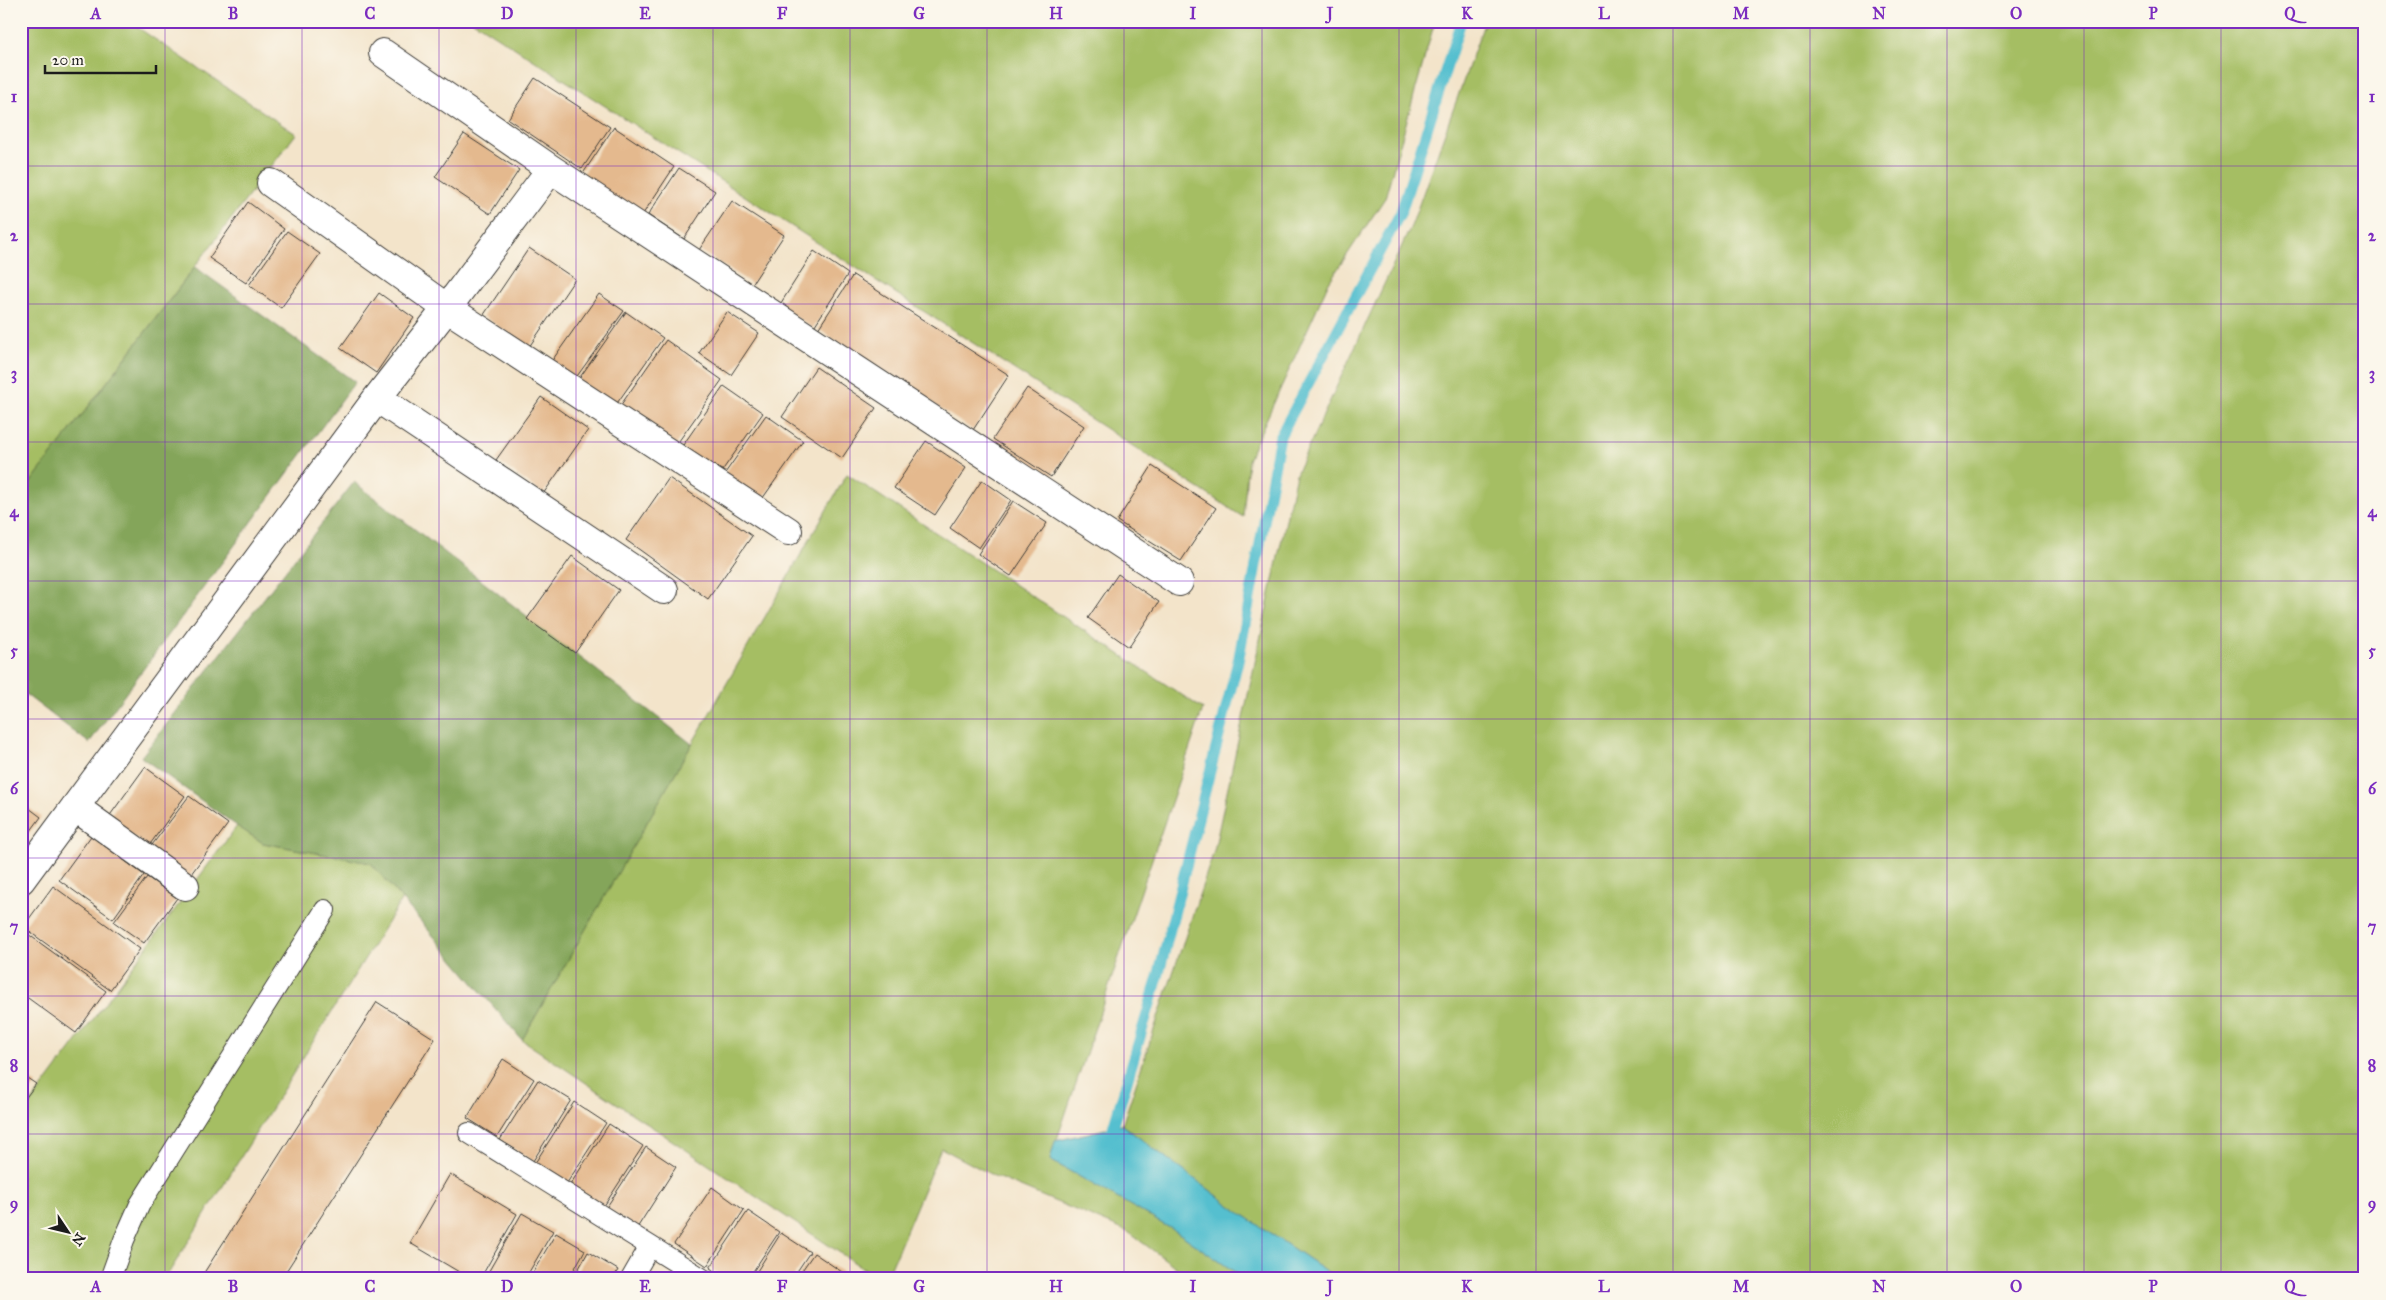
<svg xmlns="http://www.w3.org/2000/svg" width="2386" height="1300" font-family="'IM FELL Great Primer',serif">
<style>
.green{fill:#a5be64;stroke:#606d40}
.forest{fill:#84a55a;stroke:#50603b}
.water{fill:#54bfcf;stroke:#386e76}
.lines{fill:none;stroke-linecap:round;stroke-linejoin:round}
.stream{stroke:#54bfcf;stroke-width:11}
.building{fill:#e4b98e}
.service-casing{stroke:#3c3a36;stroke-width:22}
.minor-casing{stroke:#3c3a36;stroke-width:30}
.service{stroke:#fff;stroke-width:20}
.minor{stroke:#fff;stroke-width:28}
.grid{fill:none;stroke:#7b2cbf;stroke-width:1;stroke-opacity:0.55}
.neatline{fill:none;stroke:#7b2cbf;stroke-width:2}
.grid-label{font-size:16px;text-anchor:middle;font-weight:bold;fill:#7b2cbf}
</style>
<rect width="100%" height="100%" fill="#fbf7ec"/>
<filter id="ink" filterUnits="userSpaceOnUse"><feTurbulence type="fractalNoise" baseFrequency=".02" numOctaves="2"/><feDisplacementMap in="SourceGraphic" scale="10" xChannelSelector="R" yChannelSelector="G"/><feConvolveMatrix kernelMatrix="1 2 1 2 8 2 1 2 1" color-interpolation-filters="sRGB"/></filter>
<filter id="wash" filterUnits="userSpaceOnUse"><feTurbulence type="fractalNoise" baseFrequency=".0096" numOctaves="4" result="noise"/><feDisplacementMap in="SourceGraphic" scale="20" xChannelSelector="R" yChannelSelector="G"/><feGaussianBlur stdDeviation="1.12" result="paint"/><feColorMatrix in="noise" values="0 0 0 0 0 0 0 0 0 0 0 0 0 0 0 0 0 1.4 0 .05"/><feComposite in="paint" operator="in"/></filter>
<g filter="url(#wash)">
<rect width="100%" height="100%" fill="#f3e4ca"/>
<path class="green" d="M 21,21 L 128,21 L 296,134 L 21,495 Z
M 473,21 L 1435,21 L 1385,198 L 1329,282 L 1248,460 L 1243,517 Z
M 1485,21 L 2365,21 L 2365,1279 L 1338,1279 L 1242,1214 L 1122,1125 L 1214,851 L 1296,474 L 1412,224 Z
M 847,474 L 1203,709 L 1050,1160 L 1177,1232 L 1245,1279 L 1192,1279 L 1128,1232 L 994,1176 L 941,1148 L 886,1279 L 879,1279 L 522,1040 Z
M 237,826 L 263,843 L 371,863 L 402,899 L 165,1279 L 21,1279 L 21,1116 Z"/>
<path class="forest" d="M 195,267 L 355,382 L 89,743 L 21,691 L 21,495 Z
M 354,482 L 692,744 L 522,1040 L 371,863 L 263,843 L 237,826 L 141,757 Z"/>
<path class="water" d="M 1122,1125 L 1242,1214 L 1338,1279 L 1245,1279 L 1177,1232 L 1050,1160 L 1055,1141 Z"/>
<g class="lines">
<path class="stream" d="M 1109,1141 L 1158,977 L 1239,657 L 1280,436 L 1401,212 L 1461,21"/>
</g>
<g id="blocks">
<path class="building" d="M 535,78 L 610,127 L 582,169 L 508,119 Z
M 614,127 L 674,167 L 641,217 L 580,178 Z
M 464,134 L 519,170 L 490,214 L 435,177 Z
M 679,168 L 715,191 L 684,239 L 648,215 Z
M 732,201 L 784,235 L 752,284 L 699,250 Z
M 248,202 L 284,229 L 246,283 L 209,258 Z
M 287,231 L 320,254 L 281,308 L 249,285 Z
M 529,248 L 575,279 L 529,347 L 483,316 Z
M 814,251 L 848,274 L 813,328 L 779,306 Z
M 853,275 L 1009,375 L 973,430 L 818,329 Z
M 379,293 L 414,318 L 376,373 L 340,348 Z
M 599,294 L 624,311 L 575,379 L 551,362 Z
M 626,312 L 663,338 L 615,406 L 578,380 Z
M 727,312 L 759,333 L 731,375 L 699,353 Z
M 666,340 L 722,380 L 674,448 L 618,409 Z
M 816,367 L 876,408 L 842,458 L 782,417 Z
M 724,386 L 763,413 L 719,475 L 681,448 Z
M 1027,388 L 1084,426 L 1051,477 L 993,439 Z
M 541,397 L 588,430 L 543,494 L 496,460 Z
M 766,415 L 803,441 L 760,502 L 723,476 Z
M 926,441 L 966,468 L 935,515 L 894,488 Z
M 1152,466 L 1216,508 L 1181,561 L 1117,521 Z
M 669,478 L 752,536 L 708,599 L 626,540 Z
M 982,480 L 1011,500 L 979,548 L 950,528 Z
M 1013,501 L 1047,523 L 1011,576 L 978,554 Z
M 572,556 L 619,590 L 575,653 L 527,619 Z
M 1118,574 L 1159,602 L 1129,647 L 1088,618 Z
M 145,767 L 185,796 L 148,847 L 108,818 Z
M 189,796 L 228,824 L 188,878 L 149,849 Z
M 21,802 L 41,817 L 21,844 Z
M 91,836 L 144,875 L 113,919 L 59,880 Z
M 147,877 L 177,898 L 144,943 L 114,922 Z
M 53,886 L 140,949 L 110,990 L 23,927 Z
M 21,929 L 106,991 L 76,1033 L 21,993 Z
M 377,1002 L 435,1039 L 281,1279 L 200,1279 Z
M 503,1059 L 534,1079 L 497,1137 L 467,1118 Z
M 21,1074 L 36,1084 L 21,1104 Z
M 538,1080 L 571,1100 L 533,1161 L 500,1140 Z
M 574,1102 L 606,1123 L 567,1183 L 535,1163 Z
M 609,1124 L 643,1146 L 604,1206 L 570,1185 Z
M 646,1147 L 676,1167 L 637,1228 L 606,1208 Z
M 450,1174 L 517,1214 L 480,1279 L 471,1279 L 410,1243 Z
M 712,1187 L 744,1210 L 707,1266 L 674,1244 Z
M 748,1211 L 779,1232 L 748,1279 L 726,1279 L 710,1268 Z
M 522,1213 L 553,1231 L 525,1279 L 491,1279 L 486,1276 Z
M 556,1233 L 585,1250 L 569,1279 L 529,1279 Z
M 781,1233 L 810,1252 L 792,1279 L 752,1279 Z
M 588,1252 L 618,1270 L 613,1279 L 573,1279 Z
M 814,1253 L 845,1274 L 842,1279 L 796,1279 Z"/>
</g>
</g>
<g filter="url(#ink)">
<use href="#blocks" fill-opacity="0" stroke="#3c3a36" stroke-width="1"/>
<g class="lines">
<g class="service-casing">
<path id="service" d="M 469,1133 L 703,1279
M 110,1279 L 124,1240 L 140,1204 L 325,910
M 631,1279 L 650,1246"/>
</g>
<g class="minor-casing">
<path id="minor" d="M 383,53 L 551,169 L 1179,582
M 271,183 L 447,308 L 788,531
M 377,398 L 664,590
M 75,807 L 185,886
M 21,880 L 377,398 L 447,308 L 551,169"/>
</g>
<use href="#service" class="service"/>
<use href="#minor" class="minor"/>
</g>
</g>
<path class="grid" d="M 165,21 L 165,1279M 302,21 L 302,1279M 439,21 L 439,1279M 576,21 L 576,1279M 713,21 L 713,1279M 850,21 L 850,1279M 987,21 L 987,1279M 1124,21 L 1124,1279M 1262,21 L 1262,1279M 1399,21 L 1399,1279M 1536,21 L 1536,1279M 1673,21 L 1673,1279M 1810,21 L 1810,1279M 1947,21 L 1947,1279M 2084,21 L 2084,1279M 2221,21 L 2221,1279M 21,166 L 2365,166M 21,304 L 2365,304M 21,442 L 2365,442M 21,581 L 2365,581M 21,719 L 2365,719M 21,858 L 2365,858M 21,996 L 2365,996M 21,1134 L 2365,1134"/>
<rect width="2386" height="1300" fill="none" stroke="#fbf7ec" stroke-width="55"/>
<g transform="translate(68 1232) rotate(125)" stroke="#fbf7ec" stroke-width="4" paint-order="stroke">
<path d="M0-4L9 19L0 12L-9 19Z" fill="#1c1c1c"/>
<text y="-8" font-size="14" font-weight="bold" text-anchor="middle" fill="#1c1c1c">N</text>
</g>
<path d="M45 65v8h111v-8" fill="none" stroke="#1c1c1c" stroke-width="2.5"/>
<text x="52" y="65" font-size="15" fill="#1c1c1c" stroke="#fbf7ec" stroke-width="4" paint-order="stroke">20 m</text>
<rect x="28" y="28" width="2330" height="1244" class="neatline"/>
<g class="grid-label">
<text x="96" y="19">A</text>
<text x="233" y="19">B</text>
<text x="370" y="19">C</text>
<text x="507" y="19">D</text>
<text x="645" y="19">E</text>
<text x="782" y="19">F</text>
<text x="919" y="19">G</text>
<text x="1056" y="19">H</text>
<text x="1193" y="19">I</text>
<text x="1330" y="19">J</text>
<text x="1467" y="19">K</text>
<text x="1604" y="19">L</text>
<text x="1741" y="19">M</text>
<text x="1879" y="19">N</text>
<text x="2016" y="19">O</text>
<text x="2153" y="19">P</text>
<text x="2290" y="19">Q</text>
<text x="14" y="102">1</text>
<text x="2372" y="102">1</text>
<text x="14" y="241">2</text>
<text x="2372" y="241">2</text>
<text x="14" y="379">3</text>
<text x="2372" y="379">3</text>
<text x="14" y="517">4</text>
<text x="2372" y="517">4</text>
<text x="14" y="656">5</text>
<text x="2372" y="656">5</text>
<text x="14" y="794">6</text>
<text x="2372" y="794">6</text>
<text x="14" y="932">7</text>
<text x="2372" y="932">7</text>
<text x="14" y="1071">8</text>
<text x="2372" y="1071">8</text>
<text x="14" y="1209">9</text>
<text x="2372" y="1209">9</text>
<text x="96" y="1292">A</text>
<text x="233" y="1292">B</text>
<text x="370" y="1292">C</text>
<text x="507" y="1292">D</text>
<text x="645" y="1292">E</text>
<text x="782" y="1292">F</text>
<text x="919" y="1292">G</text>
<text x="1056" y="1292">H</text>
<text x="1193" y="1292">I</text>
<text x="1330" y="1292">J</text>
<text x="1467" y="1292">K</text>
<text x="1604" y="1292">L</text>
<text x="1741" y="1292">M</text>
<text x="1879" y="1292">N</text>
<text x="2016" y="1292">O</text>
<text x="2153" y="1292">P</text>
<text x="2290" y="1292">Q</text>
</g>
</svg>
